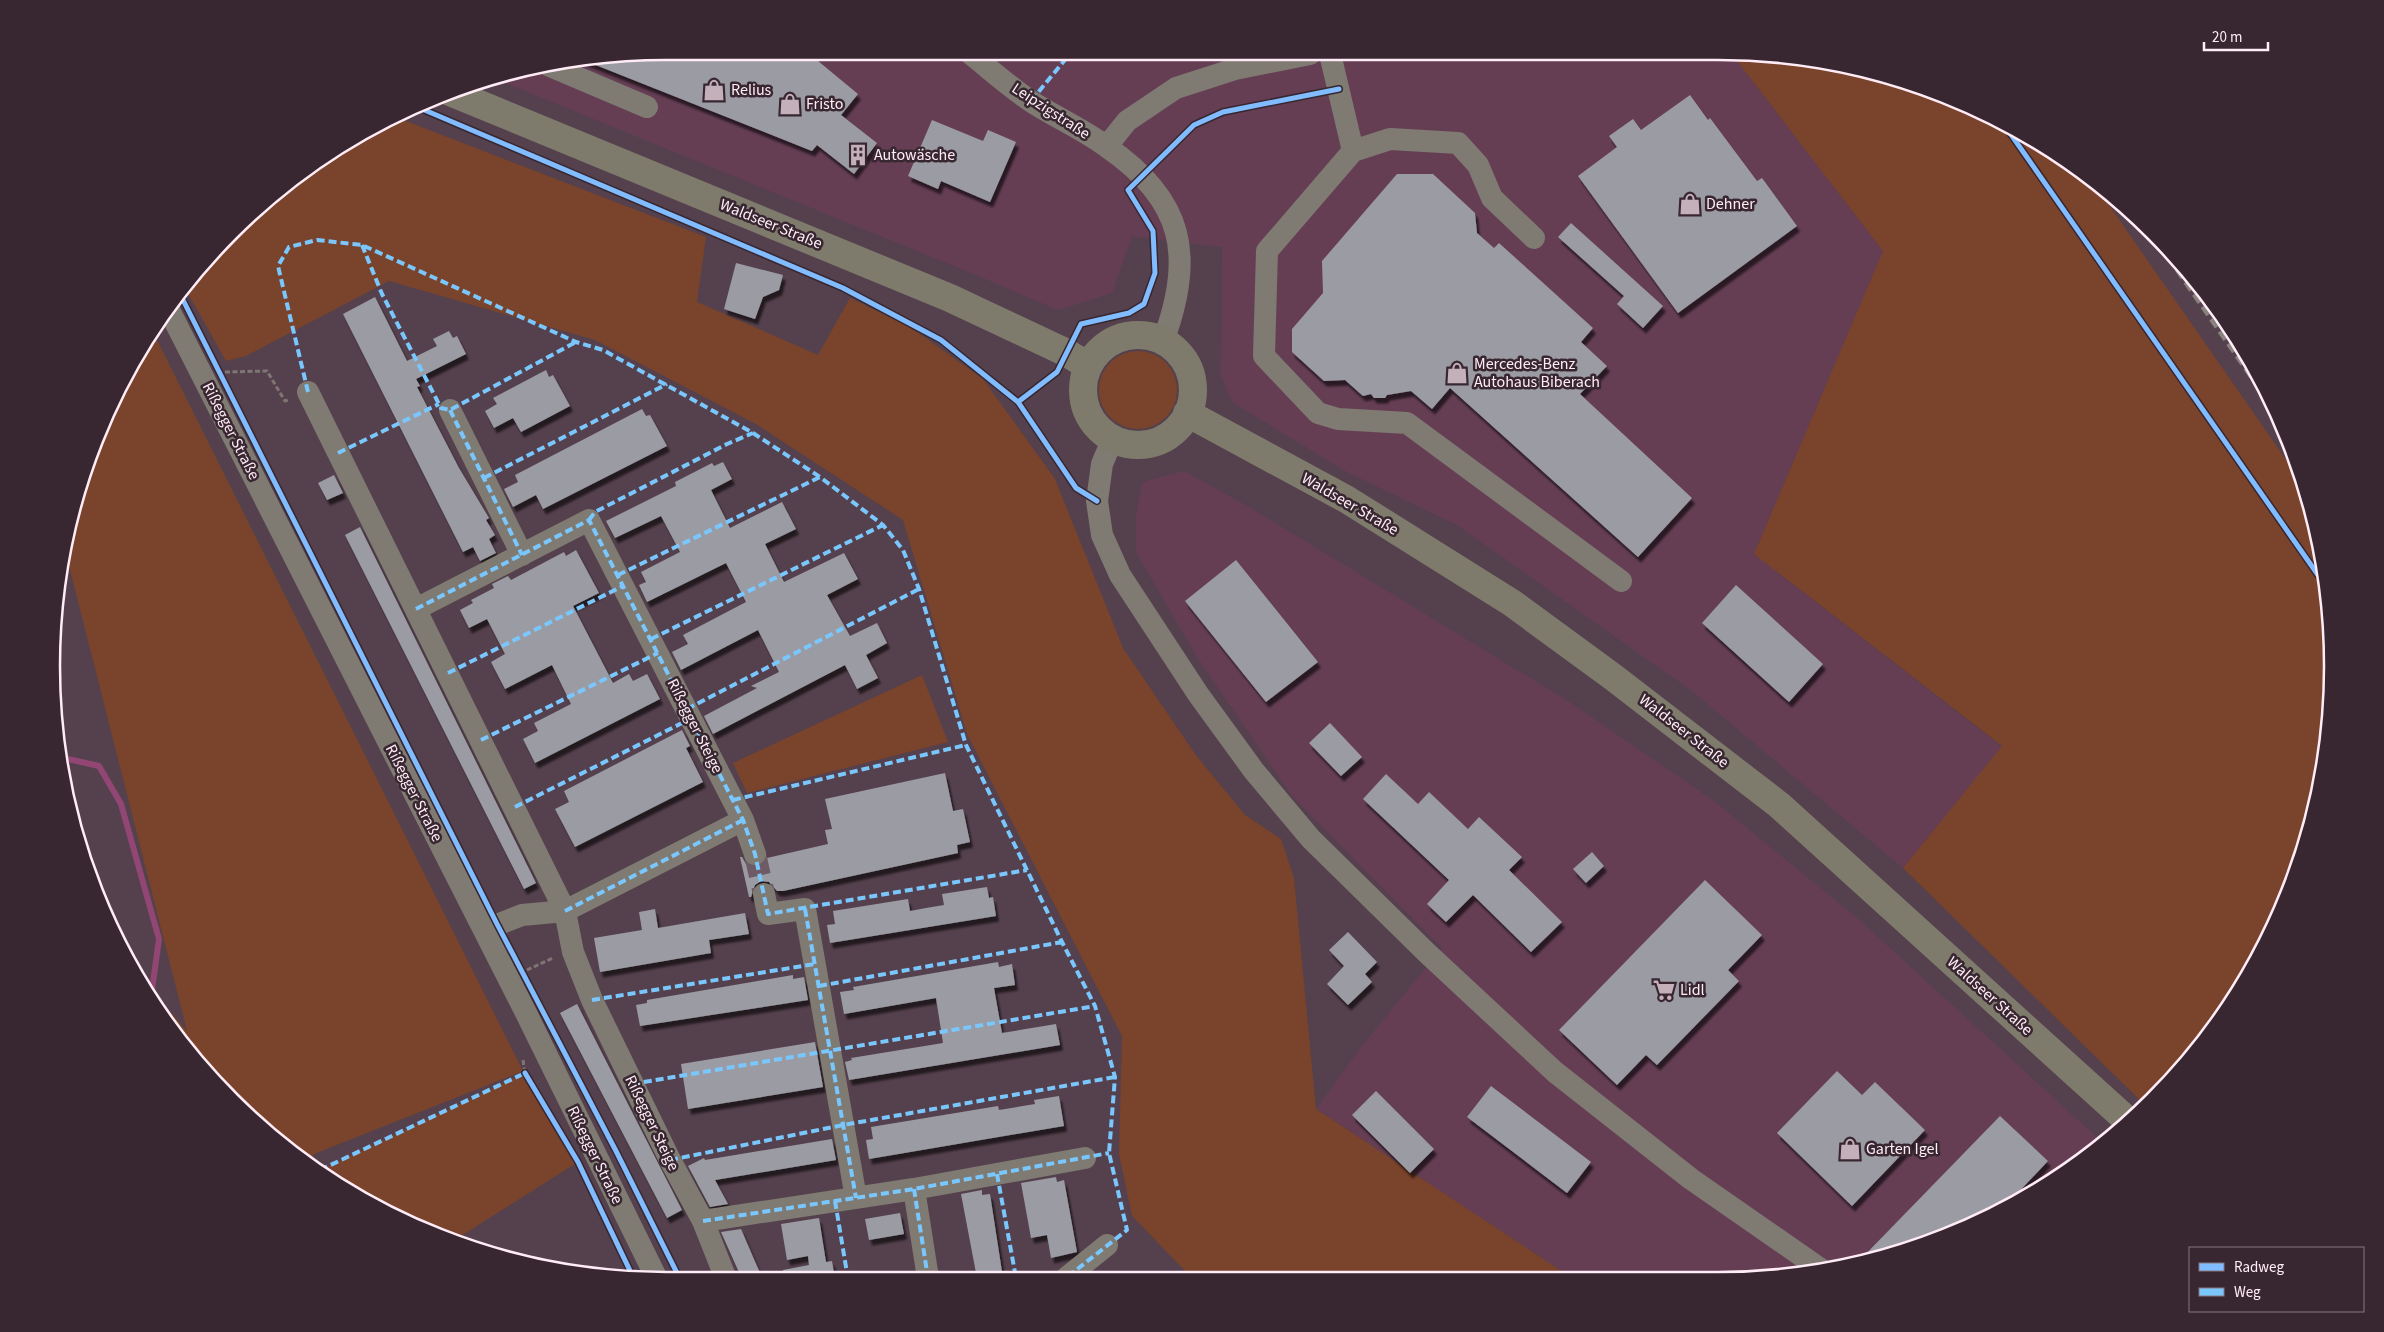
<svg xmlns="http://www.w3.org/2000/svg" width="2384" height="1332" font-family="'Source Sans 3',sans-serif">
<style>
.built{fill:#653e54}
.green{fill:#7a432b}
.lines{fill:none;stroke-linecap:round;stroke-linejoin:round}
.stream{stroke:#924674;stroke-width:6}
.building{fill:#9b9ba3;filter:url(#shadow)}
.minor-tunnel{stroke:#6e5b66;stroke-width:22;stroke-dasharray:22 11;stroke-linecap:butt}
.path{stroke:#7d7673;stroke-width:3;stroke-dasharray:5 2.5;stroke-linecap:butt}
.minor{stroke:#7f7a72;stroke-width:22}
.major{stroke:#7f7b6c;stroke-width:28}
.rail{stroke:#8a827f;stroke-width:4;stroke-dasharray:10 5;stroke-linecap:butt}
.quiet{stroke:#7ac7fe;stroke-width:4;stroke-dasharray:8 4;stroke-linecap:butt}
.cycleway-casing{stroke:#382730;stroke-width:8}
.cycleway{stroke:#80bcff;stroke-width:5}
.labels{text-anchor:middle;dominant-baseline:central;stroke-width:5;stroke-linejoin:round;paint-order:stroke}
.poi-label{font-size:16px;fill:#ffecf6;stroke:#382730;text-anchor:start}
.street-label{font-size:16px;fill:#ffecf6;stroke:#382730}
.rim{fill:none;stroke:#ffecf6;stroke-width:2.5}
</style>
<defs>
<filter id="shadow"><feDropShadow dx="3" dy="5.5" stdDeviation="1" flood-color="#0009"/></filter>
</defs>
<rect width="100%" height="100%" fill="#55414d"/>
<path class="built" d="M 1731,53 L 1883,251 L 1754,554 L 2002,747 L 1903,868 L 1692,691 L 1457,525 L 1347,472 L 1232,402 L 1221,374 L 1222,247 L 1132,236 L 1112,293 L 1058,310 L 976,275 L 493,78 L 585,57 Z
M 1184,471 L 1249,507 L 1568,701 L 1714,801 L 1856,917 L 2102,1142 L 2059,1177 L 1916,1248 L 1798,1276 L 1569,1276 L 1316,1109 L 1362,1046 L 1442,948 L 1292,796 L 1197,657 L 1136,552 L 1136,515 L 1143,482 Z"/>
<path class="green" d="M 1731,53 L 1758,53 L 1915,84 L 2026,134 L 2093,182 L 2303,484 L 2312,507 L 2331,626 L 2327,747 L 2300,864 L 2250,974 L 2153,1100 L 2146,1106 L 1903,868 L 2002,746 L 1754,554 L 1883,251 Z
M 393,116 L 706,237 L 697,302 L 818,355 L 850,298 L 910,327 L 983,379 L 1055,479 L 1123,648 L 1195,754 L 1245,815 L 1281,839 L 1294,878 L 1316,1109 L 1569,1276 L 1192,1278 L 1132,1216 L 1119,1154 L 1122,1036 L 967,734 L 903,520 L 756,424 L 595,340 L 389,281 L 246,356 L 226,361 L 185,288 L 231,232 L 292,178 Z
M 152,330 L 523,1071 L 314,1154 L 309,1163 L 261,1128 L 204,1071 L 134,974 L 128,963 L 187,1031 L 64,546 L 72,507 L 115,394 Z
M1099 390a39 39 0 1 1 78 0a39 39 0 1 1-78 0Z
M 922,675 L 948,742 L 747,793 L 733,763 Z
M 525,1073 L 578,1162 L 453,1241 L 358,1198 L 320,1170 Z"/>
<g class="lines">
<path class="stream" d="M 59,757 L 99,766 L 121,804 L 159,939 L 151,997"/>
</g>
<path class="building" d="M 812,56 L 858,94 L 841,115 L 877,143 L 854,174 L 817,145 L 812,151 L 578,58 Z
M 1690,95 L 1708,120 L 1710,118 L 1757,181 L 1762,178 L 1797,226 L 1678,313 L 1578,176 L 1617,147 L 1609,136 L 1633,119 L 1641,130 Z
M 932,120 L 983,141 L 988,130 L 1016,142 L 990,202 L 941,181 L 938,189 L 908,176 Z
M 1397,174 L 1433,174 L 1475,213 L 1477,233 L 1494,248 L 1499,243 L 1593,328 L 1581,342 L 1607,366 L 1580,394 L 1692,498 L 1638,557 L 1450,388 L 1432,409 L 1411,391 L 1387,395 L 1385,398 L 1374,398 L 1371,394 L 1363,396 L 1345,380 L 1324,381 L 1292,352 L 1292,329 L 1323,293 L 1322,261 Z
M 1571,223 L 1663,306 L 1643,328 L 1617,304 L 1624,296 L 1558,237 Z
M 736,263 L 783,275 L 779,290 L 763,297 L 755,319 L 724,309 Z
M 375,297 L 407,361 L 437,346 L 433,339 L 449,331 L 453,338 L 457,336 L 466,354 L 416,379 L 420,386 L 417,387 L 459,468 L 489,518 L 486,520 L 495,535 L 489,539 L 496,553 L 480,561 L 473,547 L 463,552 L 343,314 Z
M 546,370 L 549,377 L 553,375 L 570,406 L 521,432 L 513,418 L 494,428 L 485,411 L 497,404 L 493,398 Z
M 642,409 L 646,416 L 650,415 L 667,446 L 543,509 L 536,495 L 513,507 L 504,489 L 518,482 L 515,475 Z
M 723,462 L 732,479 L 711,490 L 730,528 L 782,502 L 796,529 L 765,544 L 784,582 L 844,553 L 858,579 L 827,595 L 850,636 L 877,623 L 887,643 L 866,655 L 878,678 L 857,689 L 845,665 L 713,734 L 704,716 L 757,688 L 751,686 L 779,672 L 758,630 L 681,670 L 672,652 L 688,644 L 683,635 L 746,602 L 726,563 L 647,602 L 639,585 L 646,582 L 641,572 L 680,552 L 661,516 L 615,538 L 606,521 L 676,486 L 675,482 L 712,463 L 714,466 Z
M 334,475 L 343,493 L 327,500 L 318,483 Z
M 360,527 L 536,883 L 524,889 L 345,535 Z
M 576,550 L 599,593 L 573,606 L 613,683 L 629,674 L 633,681 L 647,674 L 660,699 L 535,763 L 523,739 L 538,731 L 534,723 L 571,704 L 552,665 L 505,689 L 491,662 L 505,654 L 487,619 L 469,628 L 460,610 L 473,603 L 471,600 L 494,588 L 492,584 L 508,576 L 511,580 L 564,552 L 566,556 Z
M 1236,560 L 1318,662 L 1266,702 L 1185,601 Z
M 1736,585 L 1823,664 L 1789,702 L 1702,623 Z
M 1330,723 L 1362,757 L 1341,776 L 1309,743 Z
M 682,730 L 690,746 L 686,748 L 703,782 L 575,847 L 555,809 L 569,802 L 564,791 Z
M 945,773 L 953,811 L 963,809 L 970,842 L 957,845 L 958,853 L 783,891 L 777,891 L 769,882 L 761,881 L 755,885 L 751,897 L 749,897 L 740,857 L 742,857 L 746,864 L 752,867 L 759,866 L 767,858 L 828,844 L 825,830 L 832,829 L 825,799 Z
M 1386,774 L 1418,804 L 1429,792 L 1468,829 L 1479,817 L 1522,857 L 1509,870 L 1562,922 L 1531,952 L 1473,895 L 1446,922 L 1427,904 L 1449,880 L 1363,799 Z
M 1592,852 L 1604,866 L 1586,883 L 1573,869 Z
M 1705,880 L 1762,935 L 1728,970 L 1739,981 L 1657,1065 L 1646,1055 L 1617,1085 L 1559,1030 Z
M 987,887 L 989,898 L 993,897 L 996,916 L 830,943 L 827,925 L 835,924 L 833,911 L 908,899 L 910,911 L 926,908 L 944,905 L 942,894 Z
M 655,909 L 658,928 L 745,913 L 749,934 L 709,940 L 711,953 L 600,972 L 594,938 L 642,930 L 639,912 Z
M 1348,932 L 1377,962 L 1365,974 L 1372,982 L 1348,1005 L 1327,984 L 1344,966 L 1329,950 Z
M 998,962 L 999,967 L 1012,964 L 1015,985 L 994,988 L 1002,1033 L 1056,1024 L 1060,1045 L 849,1080 L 845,1062 L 852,1060 L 851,1058 L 943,1043 L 936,998 L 844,1014 L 840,992 L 854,990 L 853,987 Z
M 793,975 L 793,979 L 804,977 L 808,1000 L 640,1026 L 636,1005 L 647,1003 L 647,1000 Z
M 577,1004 L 682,1210 L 667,1218 L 560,1013 Z
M 815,1042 L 823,1087 L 688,1109 L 681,1064 Z
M 1837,1071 L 1862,1095 L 1875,1082 L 1925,1130 L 1852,1206 L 1777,1133 Z
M 1491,1086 L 1591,1162 L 1567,1193 L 1467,1117 Z
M 1376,1091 L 1434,1149 L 1410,1173 L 1352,1115 Z
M 1059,1096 L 1064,1126 L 869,1159 L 866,1140 L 873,1139 L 871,1127 L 998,1106 L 999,1110 L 1035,1104 L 1034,1100 Z
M 2000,1116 L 2048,1161 L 2008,1203 L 1916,1248 L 1859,1261 Z
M 832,1139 L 836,1160 L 715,1180 L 728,1204 L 710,1207 L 688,1166 L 704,1158 L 705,1160 Z
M 1056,1177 L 1057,1182 L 1064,1180 L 1077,1252 L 1051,1258 L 1047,1235 L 1031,1238 L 1021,1183 Z
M 982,1190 L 982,1195 L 990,1194 L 1003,1278 L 977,1278 L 961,1194 Z
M 900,1213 L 904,1234 L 869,1240 L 865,1219 Z
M 819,1218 L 826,1262 L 832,1261 L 835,1279 L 784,1279 L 783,1270 L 809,1265 L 808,1256 L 787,1260 L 781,1224 Z
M 741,1229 L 757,1266 L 763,1279 L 742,1279 L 721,1232 Z"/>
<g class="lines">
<path class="minor-tunnel" d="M 755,854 L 764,894"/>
<path class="path" d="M 225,372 L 267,371 L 285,401 L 288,400
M 527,970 L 553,958
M 523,1060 L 525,1073"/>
<path class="minor" d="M 1330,54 L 1353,151 L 1267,251 L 1264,356 L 1318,413 L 1338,419 L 1407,423 L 1621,581
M 972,55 C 992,71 1011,88 1032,102 C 1057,118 1084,130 1107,147 C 1184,200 1195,256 1163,341
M 548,65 L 647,107
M 1107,146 L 1127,121 L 1176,88 L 1235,69 L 1310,54
M 1353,151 L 1390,139 L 1458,143 L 1478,165 L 1492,198 L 1534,238
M 168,308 L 526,1013 L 657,1279
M 308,392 L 565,911 L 522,915 L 484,930
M 450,410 L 522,555
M 1113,438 L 1102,464 L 1097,501 L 1102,535 L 1120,575 L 1198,694 L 1254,771 L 1311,839 L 1427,953 L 1555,1072 L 1691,1179 L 1822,1270
M 416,609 L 589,520 L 743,820 L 755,854
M 764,894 L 768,914 L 805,909 L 856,1198
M 914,1189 L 928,1278
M 703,1221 L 914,1189 L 1085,1158
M 1066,1278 L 1107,1245
M 726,1279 L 703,1221 L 670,1160 L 592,1000 L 573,952 L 565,911 L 743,820"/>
<path class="major" d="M 450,92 L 950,298 L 1067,353 L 1088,366
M1083 390a55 55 0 1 1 110 0a55 55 0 1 1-110 0Z
M 1187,413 L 1346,499 L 1512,603 L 1613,677 L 1779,805 L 2128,1121"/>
<path class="rail" d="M 2151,233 L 2276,413"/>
<path class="quiet" d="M 1031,101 L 1069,55
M 362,245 L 382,294 L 441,408 L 450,410 L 576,342
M 308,392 L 278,266 L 289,247 L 317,240 L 362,245 L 576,342 L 603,350 L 753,433 L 820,477 L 883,525 L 903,550 L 919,589 L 966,745 L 1062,942 L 1095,1006 L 1115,1077 L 1109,1153 L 1127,1230 L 1066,1278
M 450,410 L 522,555
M 338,453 L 439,404
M 484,478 L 667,384
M 589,520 L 595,512 L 727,444 L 753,433
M 618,575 L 820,477
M 416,609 L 589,520 L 743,820 L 755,854 L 768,914 L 1027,870
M 651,639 L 883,525
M 448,673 L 623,586
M 687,709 L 919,589
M 481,740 L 658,653
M 733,800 L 966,745
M 515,807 L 692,718
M 805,909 L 856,1198
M 565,911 L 743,820
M 819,986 L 1062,942
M 592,1000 L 815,964
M 632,1084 L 1095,1006
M 670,1160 L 843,1125 L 1115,1077
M 320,1170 L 525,1073 L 527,1076
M 997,1174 L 1016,1278
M 914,1189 L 928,1278
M 835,1201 L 848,1279
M 703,1221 L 914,1189 L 1109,1153"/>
<g class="cycleway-casing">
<path id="cycleway" d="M 415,106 L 843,288 L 941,340 L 1018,402 L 1076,488 L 1097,501
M 2003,123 L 2325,585
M 180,294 L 497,924 L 616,1151 L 680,1279
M 1018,402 L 1057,372 L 1081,324 L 1129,313 L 1144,304 L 1155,273 L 1153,231 L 1128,190 L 1194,125 L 1223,112 L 1339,89
M 525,1073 L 578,1162 L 634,1279"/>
</g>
<use href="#cycleway" class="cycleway"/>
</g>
<defs>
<g id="shop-bare" transform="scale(1.725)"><path d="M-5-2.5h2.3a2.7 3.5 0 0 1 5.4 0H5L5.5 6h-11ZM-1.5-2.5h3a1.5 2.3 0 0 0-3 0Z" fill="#c4b0bb" stroke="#382730" stroke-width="2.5" paint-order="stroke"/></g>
<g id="building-bare" transform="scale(1.725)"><path d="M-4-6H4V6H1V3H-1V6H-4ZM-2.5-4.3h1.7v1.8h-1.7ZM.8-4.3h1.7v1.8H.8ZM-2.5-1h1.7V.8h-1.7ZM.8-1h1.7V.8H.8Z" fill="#c4b0bb" stroke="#382730" stroke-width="2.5" paint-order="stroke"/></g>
<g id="supermarket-bare" transform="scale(1.725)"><path d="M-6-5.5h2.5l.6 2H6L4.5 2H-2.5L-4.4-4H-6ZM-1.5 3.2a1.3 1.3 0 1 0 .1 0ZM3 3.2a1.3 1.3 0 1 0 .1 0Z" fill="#c4b0bb" stroke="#382730" stroke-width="2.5" paint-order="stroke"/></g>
</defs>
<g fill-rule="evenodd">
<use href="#shop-bare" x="714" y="90"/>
<use href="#shop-bare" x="790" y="104"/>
<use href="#building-bare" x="858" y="155"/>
<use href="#shop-bare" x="1690" y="204"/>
<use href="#shop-bare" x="1457" y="373"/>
<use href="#supermarket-bare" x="1664" y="990"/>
<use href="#shop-bare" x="1850" y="1149"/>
</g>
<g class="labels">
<g class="poi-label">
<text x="731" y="90">Relius</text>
<text x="806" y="104">Fristo</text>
<text x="874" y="155">Autowäsche</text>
<text x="1706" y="204">Dehner</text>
<text x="1474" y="364">Mercedes-Benz<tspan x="1474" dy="18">Autohaus Biberach</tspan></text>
<text x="1680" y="990">Lidl</text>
<text x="1866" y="1149">Garten Igel</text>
</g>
<g class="street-label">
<text transform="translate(1051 111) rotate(33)">Leipzigstraße</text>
<text transform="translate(771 224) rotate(22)">Waldseer Straße</text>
<text transform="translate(231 431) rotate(63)">Rißegger Straße</text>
<text transform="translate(1350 504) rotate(30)">Waldseer Straße</text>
<text transform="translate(695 726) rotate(63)">Rißegger Steige</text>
<text transform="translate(1684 731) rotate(38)">Waldseer Straße</text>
<text transform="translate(414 793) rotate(63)">Rißegger Straße</text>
<text transform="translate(1990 996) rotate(42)">Waldseer Straße</text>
<text transform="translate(652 1123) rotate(64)">Rißegger Steige</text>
<text transform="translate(595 1155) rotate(64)">Rißegger Straße</text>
</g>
</g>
<path d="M0 0H2384V1332H0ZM666 60H1718A606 606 0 0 1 2324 666V666A606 606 0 0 1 1718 1272H666A606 606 0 0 1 60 666V666A606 606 0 0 1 666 60Z" fill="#382730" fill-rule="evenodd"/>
<path class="rim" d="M666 60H1718A606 606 0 0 1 2324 666V666A606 606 0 0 1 1718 1272H666A606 606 0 0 1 60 666V666A606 606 0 0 1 666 60Z"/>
<rect x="2189" y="1247" width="175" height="65" fill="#382730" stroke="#88767f"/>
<rect x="2199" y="1263" width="25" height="8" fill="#80bcff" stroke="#88767f"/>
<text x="2234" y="1272" font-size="15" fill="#ffecf6">Radweg</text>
<rect x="2199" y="1288" width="25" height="8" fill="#7ac7fe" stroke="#88767f"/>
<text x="2234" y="1297" font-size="15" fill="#ffecf6">Weg</text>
<path d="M2204 42v8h64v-8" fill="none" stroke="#ffecf6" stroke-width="2.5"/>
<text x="2212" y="42" font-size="15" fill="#ffecf6" stroke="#382730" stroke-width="4" paint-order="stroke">20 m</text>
</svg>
